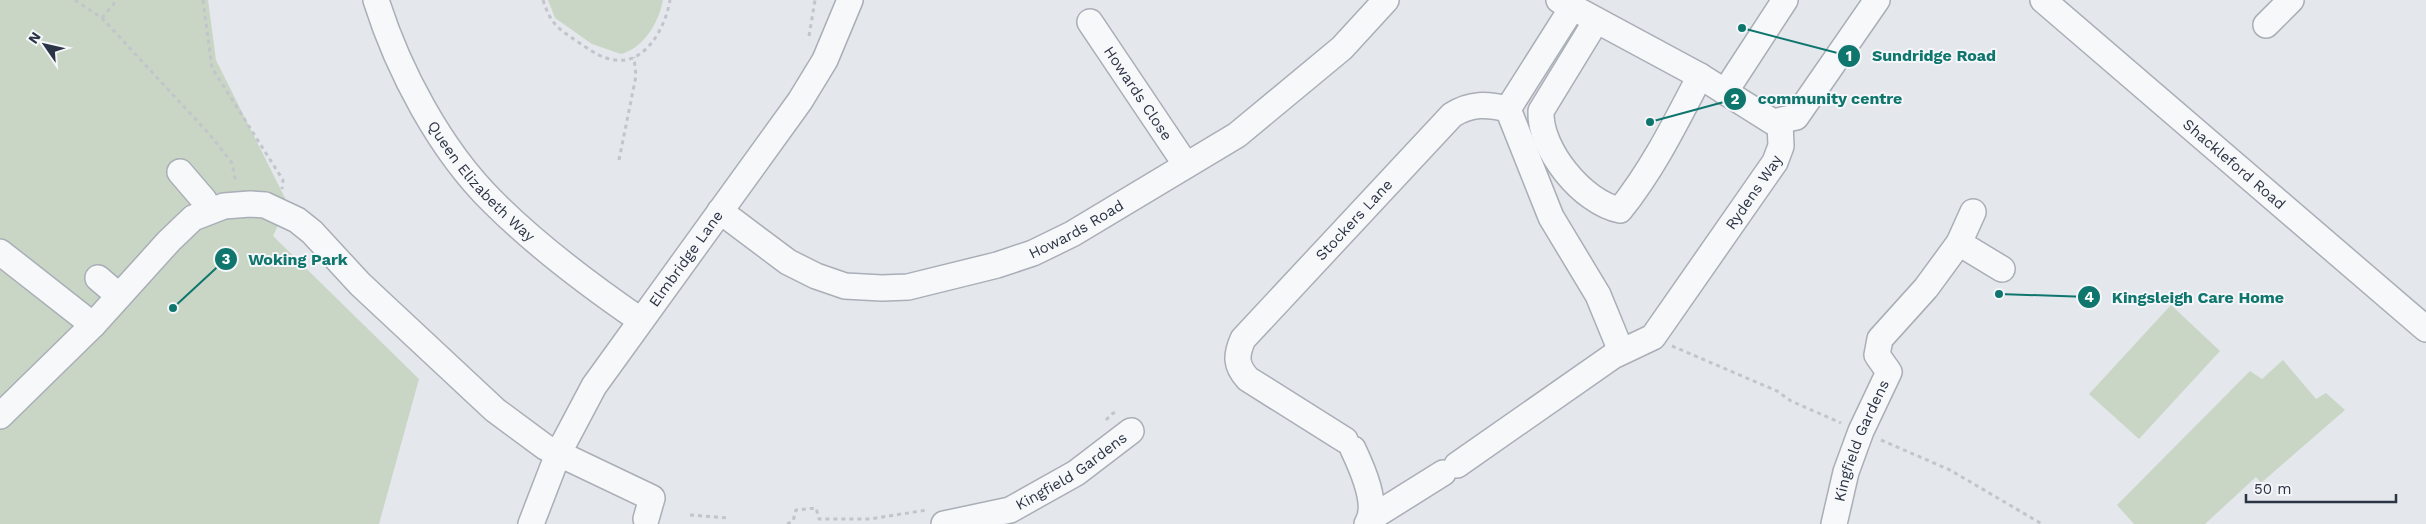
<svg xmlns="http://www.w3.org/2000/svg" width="2426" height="524" font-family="'Work Sans',sans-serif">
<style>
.green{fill:#c9d6c5}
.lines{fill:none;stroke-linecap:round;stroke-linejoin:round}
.minor-casing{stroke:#a9aeb7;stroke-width:28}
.path{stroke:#c2c5cb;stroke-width:3;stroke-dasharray:4 4;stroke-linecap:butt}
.minor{stroke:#f7f8fa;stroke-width:25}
.labels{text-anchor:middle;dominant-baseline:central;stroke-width:4;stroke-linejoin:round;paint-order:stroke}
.street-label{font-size:15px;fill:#2b3445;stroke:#f4f6f9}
.leader{fill:none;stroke:#0f766e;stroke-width:2}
.callout-dot{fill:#0f766e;stroke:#f4f6f9;stroke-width:2}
.mark-label{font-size:15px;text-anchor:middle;font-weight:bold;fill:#fff}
.callout-label{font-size:16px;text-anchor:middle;font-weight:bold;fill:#0f766e;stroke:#f4f6f9;stroke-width:4;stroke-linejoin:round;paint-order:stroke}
</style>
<rect width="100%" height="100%" fill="#e4e7ec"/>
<path class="green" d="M 0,0 L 208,0 L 216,60 L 288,204 L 273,236 L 419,379 L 379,524 L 0,524 Z
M 548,0 L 663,0 C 659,22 644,48 621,54 L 592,44 L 555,18 Z
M 2171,305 L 2220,351 L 2139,439 L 2089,394 Z
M 2283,360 L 2316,399 L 2326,393 L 2345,410 L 2261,483 L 2256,477 L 2205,524 L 2134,524 L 2117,505 L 2250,371 L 2262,379 Z"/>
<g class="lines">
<g class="minor-casing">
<g id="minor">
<path id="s1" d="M 376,0 C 398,70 440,150 493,202 C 537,246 589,285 640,320"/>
<path d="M 1559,0 L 1700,76 L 1773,122 L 1796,117 L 1877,0"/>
<path id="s2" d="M 2043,0 L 2426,329"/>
<path d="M 1596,21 L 1541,111 C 1539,149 1583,203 1620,210 C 1653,169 1676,122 1700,76"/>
<path id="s3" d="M 1090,22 L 1186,165"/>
<path d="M 2266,25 L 2291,0"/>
<path d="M 1725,92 L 1785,0"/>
<path d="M 1508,109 L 1551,217 L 1598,295 L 1621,351"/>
<path d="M 1508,109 L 1572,8"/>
<path d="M 180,172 L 204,200 L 208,210"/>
<path id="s4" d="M 720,211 L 788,262 L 816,276 L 845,286 L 882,288 L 908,287 L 997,265 L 1033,253 L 1072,234 L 1237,135 L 1342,48 L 1386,0"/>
<path d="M 1959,243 L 2002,269"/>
<path d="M 0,252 L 93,325"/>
<path d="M 98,278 L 119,296"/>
<path d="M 0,416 L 93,325 L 169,241 L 193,218 L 224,206 L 250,204 L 265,205 L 297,220 L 312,232 L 360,284 L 495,410 L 545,447 L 652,498 L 646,519"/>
<path id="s5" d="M 1345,440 L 1248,379 C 1235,365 1236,355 1243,339 L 1452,115 C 1471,103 1487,104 1508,109"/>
<path d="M 1353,449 C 1362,468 1379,505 1367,524"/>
<path id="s6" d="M 1457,465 L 1613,356 L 1653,337 L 1775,162 L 1781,146 L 1780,122"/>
<path d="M 1371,518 L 1443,473"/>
<path id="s7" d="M 531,524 L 558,454 L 594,386 L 800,101 L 825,60 L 850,0"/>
<path id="s8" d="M 944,524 L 1010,510 L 1076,473 L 1131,431"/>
<path id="s9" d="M 1834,524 L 1846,472 L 1861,431 L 1889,372 L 1877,355 L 1880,339 L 1926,288 L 1959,243 L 1973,212"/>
</g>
</g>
<path class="path" d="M 75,0 L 102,18 L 211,136 L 232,163 L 236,183
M 203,0 L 212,68 L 283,180 L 282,189
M 543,0 C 551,24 557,28 578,42 C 590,50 602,59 616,60 C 647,64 666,25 670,0
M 102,18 L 117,0
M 809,36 L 815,0
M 619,160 L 636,76 L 634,57
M 1672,346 L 1777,391 L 1791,401 L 1841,423
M 1106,420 L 1113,413 L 1117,413
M 1881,440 L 1950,470 L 2042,524
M 690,515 L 729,518
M 787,524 L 793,521 L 796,510 L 816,508 L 819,519 L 870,519 L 927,510"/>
<use href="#minor" class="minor"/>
</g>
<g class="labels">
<g class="street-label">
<text stroke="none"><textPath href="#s3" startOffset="86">Howards Close</textPath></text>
<text stroke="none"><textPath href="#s2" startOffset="252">Shackleford Road</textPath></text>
<text stroke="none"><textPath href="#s1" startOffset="212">Queen Elizabeth Way</textPath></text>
<text stroke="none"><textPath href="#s6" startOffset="411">Rydens Way</textPath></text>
<text stroke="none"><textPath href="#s5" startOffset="321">Stockers Lane</textPath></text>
<text stroke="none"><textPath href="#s4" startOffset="389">Howards Road</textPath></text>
<text stroke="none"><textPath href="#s7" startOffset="309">Elmbridge Lane</textPath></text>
<text stroke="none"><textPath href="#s9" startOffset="88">Kingfield Gardens</textPath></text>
<text stroke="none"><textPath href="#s8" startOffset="140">Kingfield Gardens</textPath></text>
</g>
</g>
<path class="leader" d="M1742 28L1849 56M1650 122L1735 99M173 308L226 259M1999 294L2089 297"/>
<g class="callout-dot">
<circle cx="1742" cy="28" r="5"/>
<circle cx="1650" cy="122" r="5"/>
<circle cx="173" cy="308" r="5"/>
<circle cx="1999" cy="294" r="5"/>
<circle cx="1849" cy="56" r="12"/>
<circle cx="1735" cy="99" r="12"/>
<circle cx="226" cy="259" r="12"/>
<circle cx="2089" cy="297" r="12"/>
</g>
<g class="mark-label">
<text x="1849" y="61">1</text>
<text x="1735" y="104">2</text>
<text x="226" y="264">3</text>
<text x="2089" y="302">4</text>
</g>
<g class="callout-label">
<text x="1934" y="61">Sundridge Road</text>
<text x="1830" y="104">community centre</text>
<text x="298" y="265">Woking Park</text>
<text x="2198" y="303">Kingsleigh Care Home</text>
</g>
<g transform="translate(45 45) rotate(304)" stroke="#f4f6f9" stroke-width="4" paint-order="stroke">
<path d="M0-4L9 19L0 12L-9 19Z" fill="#2b3445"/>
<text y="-8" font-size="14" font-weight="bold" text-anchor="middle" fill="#2b3445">N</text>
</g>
<path d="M2246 494v8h150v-8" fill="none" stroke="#2b3445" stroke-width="2.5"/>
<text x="2254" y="494" font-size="15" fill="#2b3445" stroke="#f4f6f9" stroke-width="4" paint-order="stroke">50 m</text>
</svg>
